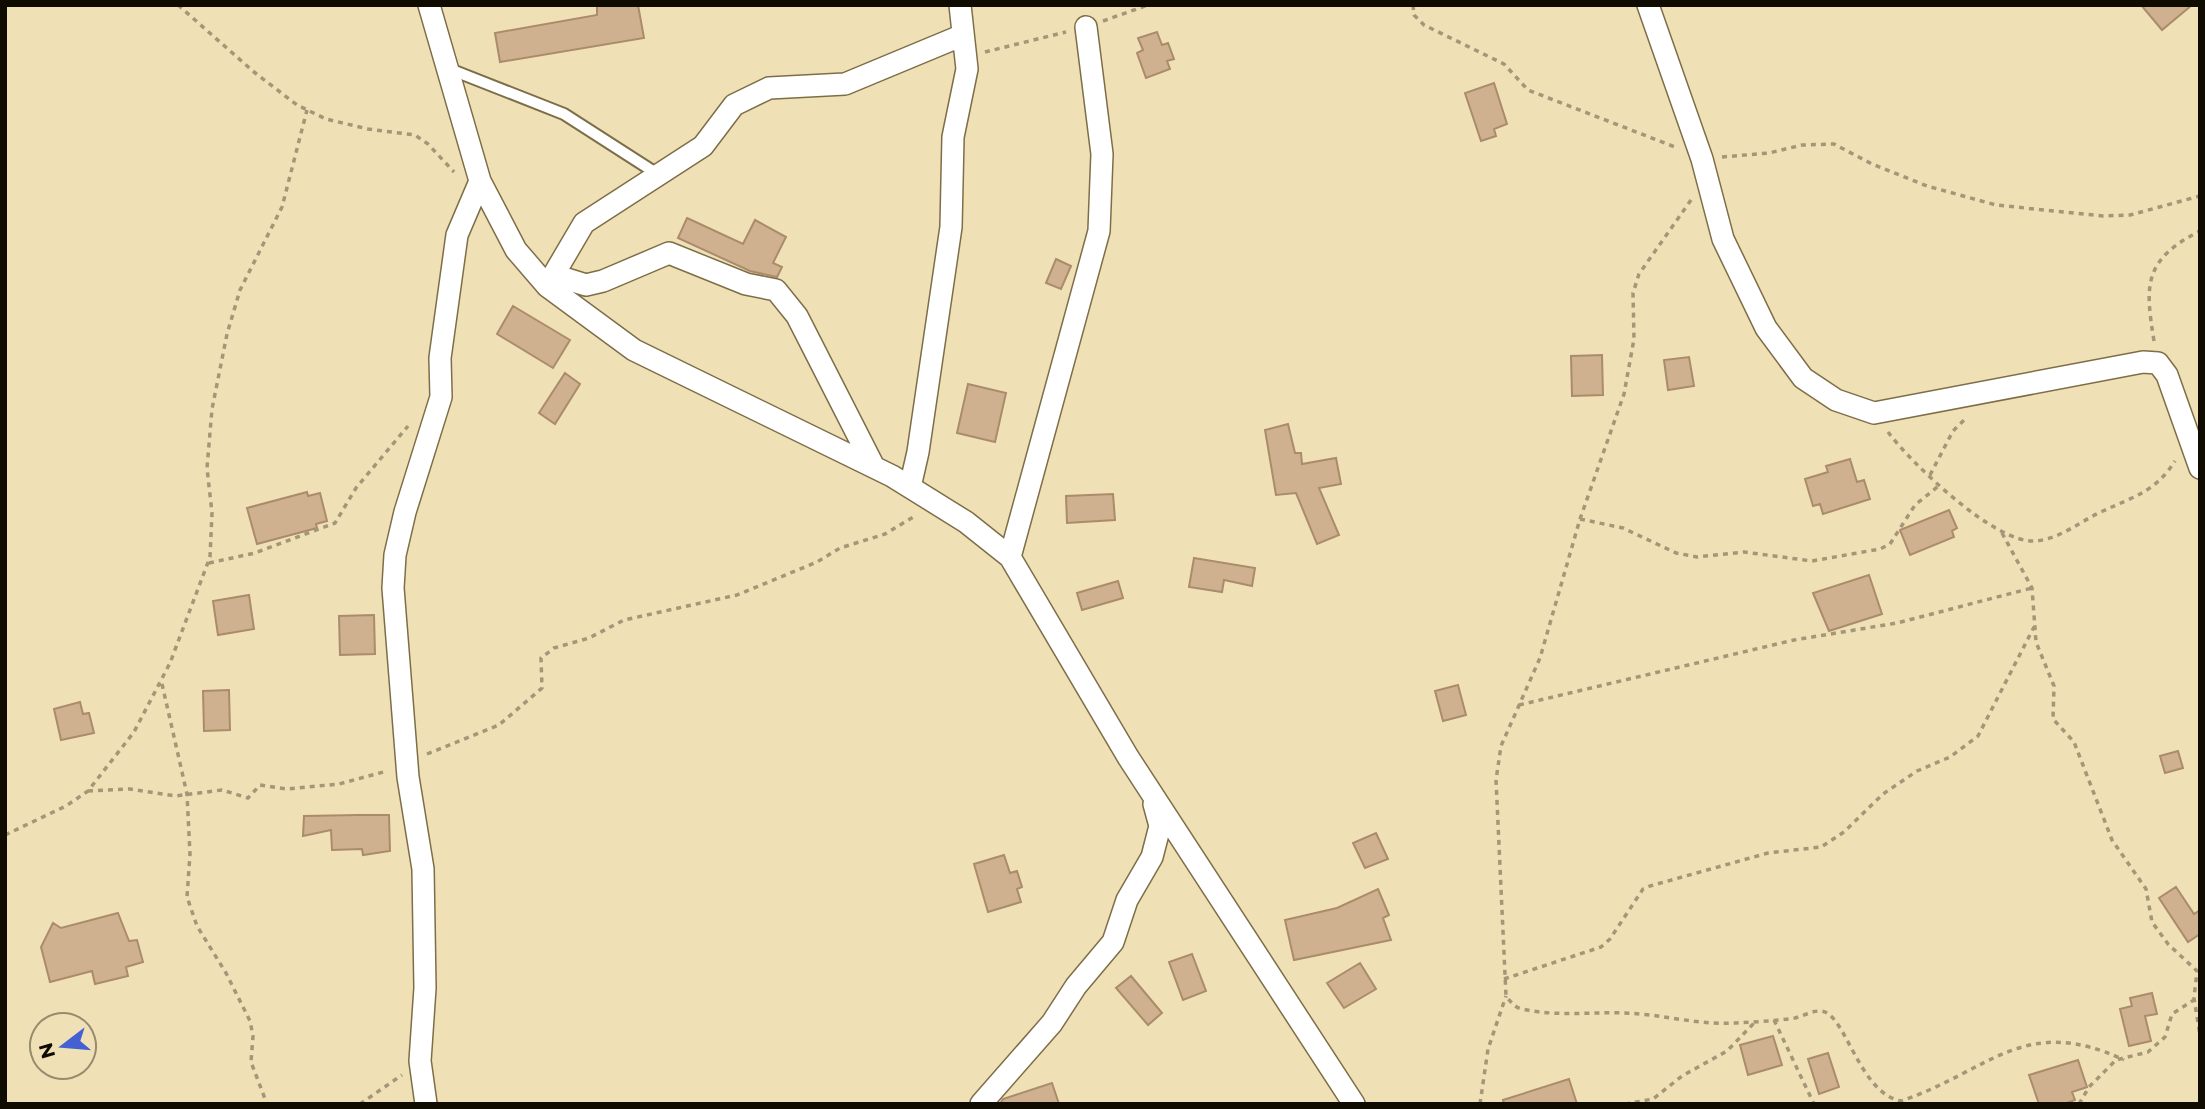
<svg xmlns="http://www.w3.org/2000/svg" width="2205" height="1109" font-family="Montserrat,sans-serif">
<style>
.building{fill:#d0b18f;stroke:#aa8c6c;stroke-width:2}
.lines{fill:none;stroke-linecap:round;stroke-linejoin:round}
.service-casing{stroke:#7d6e48;stroke-width:14}
.minor-casing{stroke:#7d6e48;stroke-width:24}
.path{stroke:#a39778;stroke-width:3.5;stroke-dasharray:5 5;stroke-linecap:butt}
.service{stroke:#fff;stroke-width:10}
.minor{stroke:#fff;stroke-width:21}
</style>
<rect width="100%" height="100%" fill="#f0e0b6"/>
<path class="building" d="M 597,5 L 638,5 L 644,38 L 500,62 L 495,33 L 597,15 Z
M 2141,5 L 2192,5 L 2162,30 Z
M 1157,32 L 1162,45 L 1168,43 L 1174,59 L 1167,61 L 1170,69 L 1146,78 L 1137,53 L 1143,50 L 1138,38 Z
M 1494,83 L 1507,124 L 1494,129 L 1496,136 L 1481,141 L 1465,93 Z
M 687,218 L 743,244 L 755,220 L 786,237 L 773,263 L 782,267 L 777,277 L 750,271 L 678,238 Z
M 1056,259 L 1071,266 L 1061,289 L 1046,283 Z
M 513,306 L 570,340 L 553,368 L 497,334 Z
M 1602,355 L 1603,395 L 1572,396 L 1571,356 Z
M 1689,357 L 1694,386 L 1668,390 L 1664,360 Z
M 565,373 L 580,384 L 555,424 L 539,413 Z
M 968,384 L 1006,393 L 995,442 L 957,433 Z
M 1288,424 L 1295,453 L 1301,453 L 1302,464 L 1336,458 L 1341,484 L 1319,488 L 1339,535 L 1317,544 L 1296,493 L 1276,495 L 1265,430 Z
M 1850,459 L 1857,482 L 1864,480 L 1870,499 L 1823,514 L 1820,504 L 1813,506 L 1805,479 L 1828,472 L 1826,466 Z
M 307,492 L 308,496 L 320,493 L 327,521 L 316,524 L 317,528 L 257,544 L 247,508 Z
M 1113,494 L 1115,520 L 1067,523 L 1066,496 Z
M 1949,510 L 1957,528 L 1952,531 L 1954,537 L 1910,555 L 1900,530 Z
M 1194,558 L 1255,568 L 1252,586 L 1224,580 L 1222,592 L 1189,587 Z
M 1869,575 L 1882,614 L 1829,631 L 1813,593 Z
M 1118,581 L 1123,598 L 1082,610 L 1077,593 Z
M 249,595 L 254,629 L 218,635 L 213,601 Z
M 374,615 L 375,654 L 340,655 L 339,616 Z
M 1458,685 L 1466,715 L 1443,721 L 1435,691 Z
M 229,690 L 230,730 L 204,731 L 203,691 Z
M 80,702 L 83,714 L 89,713 L 94,733 L 61,740 L 54,709 Z
M 2178,751 L 2183,768 L 2165,773 L 2160,756 Z
M 358,815 L 389,815 L 390,851 L 363,855 L 362,849 L 332,850 L 331,830 L 303,836 L 304,816 Z
M 1376,833 L 1388,859 L 1365,868 L 1353,843 Z
M 1004,855 L 1010,873 L 1017,871 L 1022,887 L 1017,889 L 1021,902 L 988,912 L 974,864 Z
M 2176,887 L 2194,914 L 2200,910 L 2200,934 L 2188,942 L 2159,898 Z
M 1378,889 L 1389,915 L 1383,918 L 1391,940 L 1294,960 L 1285,920 L 1337,908 Z
M 118,913 L 129,941 L 137,940 L 143,962 L 126,967 L 128,976 L 95,984 L 92,971 L 50,982 L 41,947 L 53,923 L 61,928 Z
M 1192,954 L 1206,991 L 1183,1000 L 1169,962 Z
M 1360,963 L 1376,989 L 1344,1008 L 1327,983 Z
M 1131,976 L 1162,1013 L 1148,1025 L 1116,988 Z
M 2152,993 L 2157,1014 L 2145,1016 L 2151,1041 L 2129,1046 L 2120,1009 L 2132,1006 L 2130,998 Z
M 1773,1036 L 1782,1065 L 1748,1075 L 1740,1045 Z
M 1828,1053 L 1839,1087 L 1819,1094 L 1808,1059 Z
M 2078,1060 L 2087,1087 L 2072,1092 L 2075,1100 L 2064,1104 L 2039,1104 L 2029,1075 Z
M 1569,1079 L 1577,1104 L 1504,1104 L 1503,1100 Z
M 1052,1083 L 1059,1104 L 1000,1104 L 1003,1099 Z"/>
<g class="lines">
<g class="service-casing">
<path id="service" d="M 447,68 L 564,114 L 659,175"/>
</g>
<g class="minor-casing">
<path id="minor" d="M 429,5 L 480,181 L 516,250 L 547,286 L 634,350 L 892,476 L 966,522 L 1010,557 L 1128,757 L 1354,1104
M 1648,5 L 1702,159 L 1723,239 L 1766,328 L 1803,378 L 1836,400 L 1874,413 L 2143,362 L 2158,363 L 2167,375 L 2200,468
M 554,275 L 586,285 L 603,281 L 669,253 L 746,284 L 776,290 L 797,316 L 874,467
M 547,286 L 584,223 L 703,146 L 734,105 L 769,88 L 845,84 L 963,35
M 910,487 L 918,452 L 951,227 L 953,137 L 967,69 L 960,5
M 1010,557 L 1099,231 L 1102,154 L 1086,27
M 426,1104 L 420,1061 L 425,988 L 423,869 L 408,777 L 393,588 L 395,555 L 405,512 L 441,397 L 440,358 L 457,235 L 480,181
M 981,1104 L 1052,1023 L 1076,986 L 1113,942 L 1127,900 L 1152,857 L 1160,826 L 1154,804"/>
</g>
<path class="path" d="M 178,5 L 254,72 L 297,105 L 326,119 L 368,129 L 415,135 L 428,144 L 454,172
M 1413,5 L 1414,15 L 1424,25 L 1504,64 L 1528,90 L 1675,147
M 1103,21 L 1148,5
M 985,52 L 1066,32
M 1722,157 L 1769,153 L 1802,145 L 1834,144 L 1872,164 L 1927,186 L 1996,205 L 2103,216 L 2130,215 L 2200,196
M 1691,200 L 1639,274 L 1633,293 L 1634,339 L 1624,394 L 1580,519 L 1540,658 L 1501,746 L 1496,780 L 1506,996 C 1511,1002 1514,1007 1522,1009 C 1561,1018 1602,1010 1640,1014 C 1673,1017 1702,1025 1736,1023 C 1755,1022 1775,1021 1795,1018 C 1803,1016 1811,1011 1820,1011 C 1845,1010 1858,1093 1901,1101 C 1990,1071 2024,1013 2124,1060
M 2154,341 C 2145,285 2143,260 2200,231
M 1888,432 C 1911,463 1995,544 2035,541 C 2061,539 2080,521 2103,511 C 2135,496 2155,492 2175,461
M 1930,475 L 1953,431 L 1966,418
M 1580,519 L 1623,528 L 1676,553 L 1697,557 L 1744,552 L 1812,561 L 1880,549 L 1890,544 L 1915,505 L 1941,484
M 2002,533 L 2032,588 L 2036,642 L 2054,686 L 2053,719 L 2074,742 L 2112,840 L 2146,889 L 2152,922 L 2168,944 L 2197,971 L 2194,998 L 2200,1035
M 209,563 L 255,553 L 335,523 L 356,488 L 408,426
M 162,684 L 187,794 L 190,854 L 187,897 L 197,926 L 226,973 L 250,1021 L 253,1036 L 251,1062 L 267,1104
M 1519,705 L 1794,640 L 1897,623 L 2032,588
M 427,754 L 499,725 L 542,688 L 541,658 L 554,648 L 589,638 L 624,620 L 737,595 L 817,562 L 840,548 L 885,534 L 915,516
M 88,791 L 130,789 L 175,796 L 222,790 L 248,798 L 260,785 L 287,789 L 339,784 L 387,771
M 5,835 L 66,806 L 88,791 L 134,732 L 170,663 L 210,557 L 212,513 L 207,468 L 212,409 L 227,334 L 240,290 L 282,207 L 307,110
M 1504,979 L 1601,947 L 1610,939 L 1643,889 L 1650,886 L 1768,853 L 1821,847 L 1844,832 L 1883,794 L 1917,771 L 1950,757 L 1978,736 L 2034,627
M 1774,1020 L 1814,1104
M 360,1104 L 402,1075
M 1480,1104 L 1488,1049 L 1506,996
M 1625,1104 L 1653,1099 L 1682,1076 L 1727,1051 L 1756,1021
M 2079,1104 L 2089,1087 L 2116,1060 L 2148,1052 L 2165,1037 L 2172,1014 L 2200,996"/>
<use href="#service" class="service"/>
<use href="#minor" class="minor"/>
</g>
<rect width="2205" height="1109" fill="none" stroke="#100b01" stroke-width="14"/>
<g transform="translate(63 1046) rotate(254)"><circle r="33" fill="#f0e0b6" stroke="#968b6e" stroke-width="2"/>
<path d="M0-5L12 26L0 18L-12 26Z" fill="#4461d4"/>
<text y="-10" font-size="19" font-weight="bold" text-anchor="middle" fill="#100b01">N</text>
</g>
</svg>
